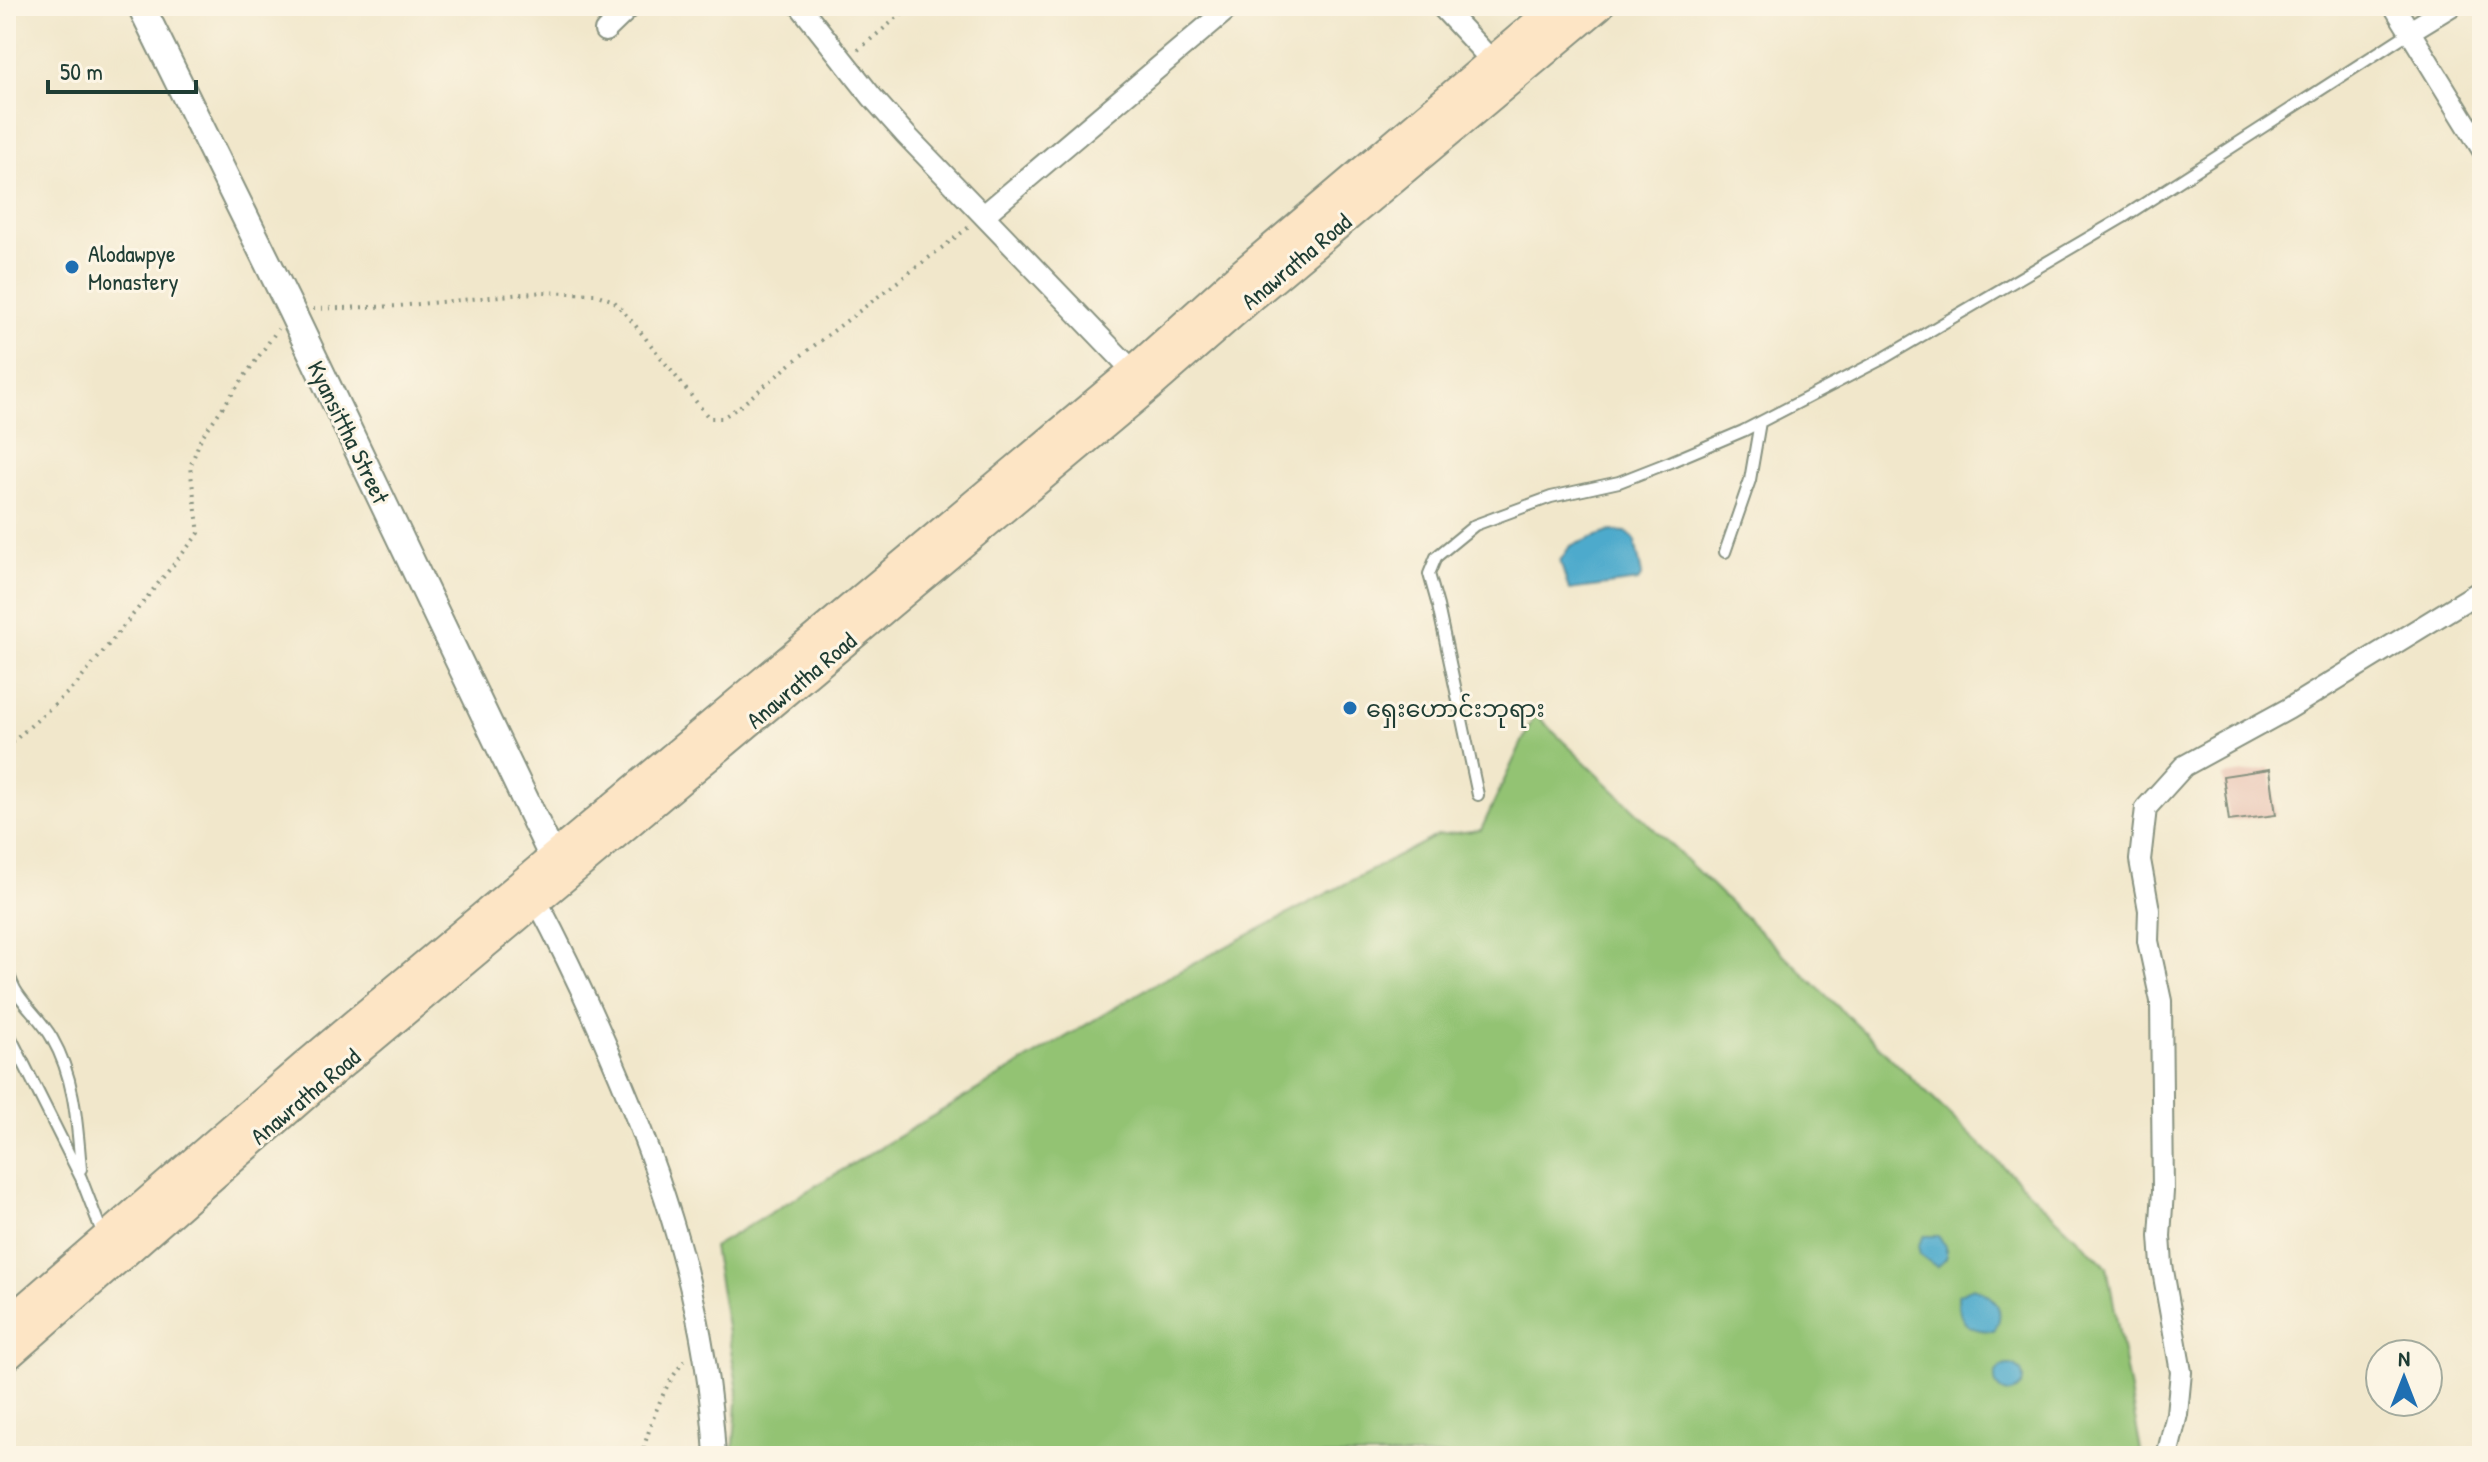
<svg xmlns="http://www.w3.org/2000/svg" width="2488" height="1462" font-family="'Patrick Hand','Noto Sans Myanmar',sans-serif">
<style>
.green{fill:#93c373;stroke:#598054;stroke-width:2}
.water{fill:#4daacc;stroke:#367480;stroke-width:2}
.building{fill:#e1ae9e}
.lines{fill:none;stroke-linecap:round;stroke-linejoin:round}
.service-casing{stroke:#889280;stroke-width:14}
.minor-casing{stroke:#889280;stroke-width:24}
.tertiary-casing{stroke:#889280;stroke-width:30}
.secondary-casing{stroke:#889280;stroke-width:32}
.path{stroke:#889280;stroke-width:4;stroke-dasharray:2 6;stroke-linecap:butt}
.service{stroke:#fff;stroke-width:10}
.minor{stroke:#fff;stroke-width:20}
.tertiary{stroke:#fff;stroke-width:26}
.secondary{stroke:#fde5c5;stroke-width:28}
.poi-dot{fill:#1f6fb2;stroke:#fcf5e5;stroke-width:3}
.labels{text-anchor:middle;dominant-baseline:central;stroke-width:6;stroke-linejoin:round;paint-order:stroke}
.poi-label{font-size:24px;fill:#1f3d34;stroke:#fcf5e5;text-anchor:start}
.street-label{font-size:24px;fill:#1f3d34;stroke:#fcf5e5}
</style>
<rect width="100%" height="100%" fill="#fcf5e5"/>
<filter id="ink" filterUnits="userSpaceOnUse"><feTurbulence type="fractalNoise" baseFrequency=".0125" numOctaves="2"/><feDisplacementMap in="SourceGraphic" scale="16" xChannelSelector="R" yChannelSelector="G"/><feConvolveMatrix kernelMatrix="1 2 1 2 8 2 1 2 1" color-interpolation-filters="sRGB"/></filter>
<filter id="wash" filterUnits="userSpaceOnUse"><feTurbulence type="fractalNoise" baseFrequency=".006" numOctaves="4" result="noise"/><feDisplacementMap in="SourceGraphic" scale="32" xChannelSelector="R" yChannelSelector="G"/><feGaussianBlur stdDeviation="1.8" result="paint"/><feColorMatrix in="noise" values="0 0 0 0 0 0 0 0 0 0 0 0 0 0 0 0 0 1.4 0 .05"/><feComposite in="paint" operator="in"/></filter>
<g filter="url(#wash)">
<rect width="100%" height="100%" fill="#f1e7cb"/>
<path class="green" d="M 1535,714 L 2107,1267 L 2142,1456 L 733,1456 L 738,1390 L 713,1247 L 1153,985 L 1438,835 L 1481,830 Z"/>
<path class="water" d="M 1611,531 L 1626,532 L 1635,540 L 1642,575 L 1638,581 L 1569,590 L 1560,561 L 1570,546 Z
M 1924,1236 L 1938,1236 L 1946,1246 L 1946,1259 L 1937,1267 L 1920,1255 L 1918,1246 Z
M 1973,1287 C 1993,1296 2008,1308 1994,1331 C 1967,1331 1958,1323 1958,1295 Z
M1995 1379a14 14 0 1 1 28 0a14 14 0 1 1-28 0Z"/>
<g id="blocks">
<path class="building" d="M 2270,769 L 2276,815 L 2229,821 L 2223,776 Z"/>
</g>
</g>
<g filter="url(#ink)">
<use href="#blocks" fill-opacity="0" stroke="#889280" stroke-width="2"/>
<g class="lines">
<g class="service-casing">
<path id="service" d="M 1725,552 L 1750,480 L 1760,422
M 1478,795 L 1438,606 L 1429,574 L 1436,557 L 1475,525 L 1551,497 L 1619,482 L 1670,462 L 1743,431 L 1884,358 L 2122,218 L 2410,32
M 6,966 C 9,975 12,986 18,994 C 28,1009 43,1022 52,1038 C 75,1078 77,1123 81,1169
M 9,1034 L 81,1178 L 103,1235"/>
</g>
<g class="minor-casing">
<path id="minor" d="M 800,6 L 872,97 L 906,135 L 1133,371
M 1441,6 L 1492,61
M 2394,6 L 2482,149
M 605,31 L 631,6
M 2410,31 L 2451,6
M 984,215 L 1231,6
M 537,901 C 568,959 595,1018 620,1078 C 672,1202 708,1322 715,1456
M 2167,1456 L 2177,1414 L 2181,1372 L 2162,1265 L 2160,1236 L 2163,1191 L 2161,1001 L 2148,941 L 2149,910 L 2140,860 L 2146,808 L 2184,766 L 2288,709 L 2482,590"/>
</g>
<g class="tertiary-casing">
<path id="tertiary" d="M 141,6 L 291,310 L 553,858"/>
</g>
<g class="secondary-casing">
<path id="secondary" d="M 6,1324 L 303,1067 L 1133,371 L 1239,276 L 1557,6
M 6,1357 L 318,1084 L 1150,386 L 1253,296 L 1599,6"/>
</g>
<path class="path" d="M 858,50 L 911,6
M 313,309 L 399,306 L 543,292 L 595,294 L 614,301 L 635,325 L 709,418 L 722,418 L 739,407 L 798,358 L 969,227
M 6,748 L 76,685 L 199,533 L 190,467 L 201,438 L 278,329
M 641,1456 C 652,1421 661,1389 685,1360"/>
<use href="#service" class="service"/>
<use href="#minor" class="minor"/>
<use href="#tertiary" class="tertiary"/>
<use href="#secondary" class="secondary"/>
</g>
</g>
<g class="poi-dot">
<circle cx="72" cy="267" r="8"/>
<circle cx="1350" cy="708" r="8"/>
</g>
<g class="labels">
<g class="poi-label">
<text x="88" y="253">Alodawpye<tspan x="88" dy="28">Monastery</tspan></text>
<text x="1366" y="708">ရှေးဟောင်းဘုရား</text>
</g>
<g class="street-label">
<text transform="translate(1296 261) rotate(-40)">Anawratha Road</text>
<text transform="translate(349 432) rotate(64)">Kyansittha Street</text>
<text transform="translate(801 680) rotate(-40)">Anawratha Road</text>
<text transform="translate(305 1096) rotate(-40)">Anawratha Road</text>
</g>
</g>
<rect width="2488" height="1462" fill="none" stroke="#fcf5e5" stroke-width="32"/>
<g transform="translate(2404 1378)"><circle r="38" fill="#fcf5e5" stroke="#a4ab9e" stroke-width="2"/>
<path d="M0-6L14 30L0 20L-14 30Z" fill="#1f6fb2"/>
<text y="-12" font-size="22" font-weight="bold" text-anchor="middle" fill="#1f3d34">N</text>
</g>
<path d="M48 80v12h148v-12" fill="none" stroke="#1f3d34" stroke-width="4"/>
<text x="60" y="80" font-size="24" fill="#1f3d34" stroke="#fcf5e5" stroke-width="6" paint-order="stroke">50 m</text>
</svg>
